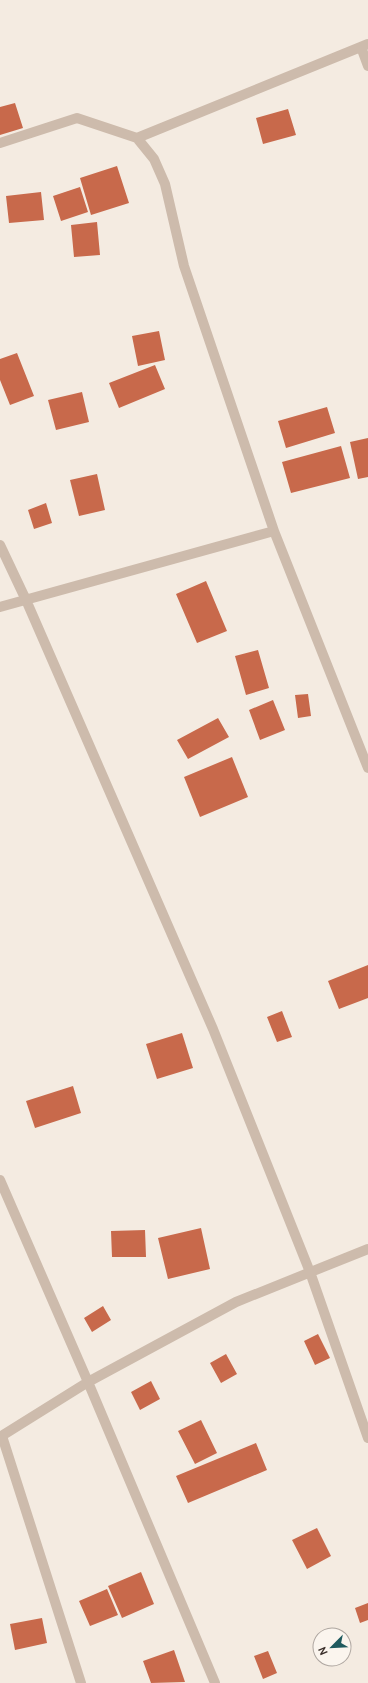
<svg xmlns="http://www.w3.org/2000/svg" width="368" height="1683" font-family="Cabin,sans-serif">
<style>
.building{fill:#c8694b}
.lines{fill:none;stroke-linecap:round;stroke-linejoin:round}
.street{stroke:#cdbbac;stroke-width:10}
</style>
<rect width="100%" height="100%" fill="#f4ebe1"/>
<path class="building" d="M 15,103 L 23,128 L 0,135 L 0,107 Z
M 288,109 L 296,135 L 263,144 L 256,118 Z
M 117,166 L 129,203 L 91,215 L 80,178 Z
M 80,187 L 88,212 L 61,221 L 53,196 Z
M 41,192 L 44,220 L 9,223 L 6,196 Z
M 97,222 L 100,255 L 74,257 L 71,225 Z
M 159,331 L 165,360 L 138,366 L 132,336 Z
M 17,353 L 34,396 L 10,405 L 0,380 L 0,359 Z
M 155,365 L 165,389 L 119,408 L 109,383 Z
M 82,392 L 89,422 L 56,430 L 48,400 Z
M 327,407 L 335,433 L 286,448 L 278,421 Z
M 368,438 L 368,477 L 358,479 L 350,442 Z
M 341,446 L 350,478 L 291,493 L 282,462 Z
M 97,474 L 105,510 L 79,516 L 70,480 Z
M 46,503 L 52,523 L 34,529 L 28,510 Z
M 206,581 L 227,631 L 197,643 L 176,594 Z
M 258,650 L 269,688 L 246,695 L 235,656 Z
M 308,694 L 311,716 L 298,718 L 295,695 Z
M 273,700 L 285,730 L 260,740 L 249,710 Z
M 218,718 L 229,737 L 188,759 L 177,740 Z
M 232,757 L 248,797 L 200,817 L 184,777 Z
M 368,965 L 368,998 L 339,1009 L 328,981 Z
M 282,1011 L 292,1037 L 277,1042 L 267,1017 Z
M 182,1033 L 193,1068 L 157,1079 L 146,1044 Z
M 73,1086 L 81,1113 L 35,1128 L 26,1101 Z
M 201,1228 L 210,1269 L 168,1279 L 158,1238 Z
M 145,1230 L 146,1257 L 112,1257 L 111,1231 Z
M 103,1306 L 111,1320 L 92,1332 L 84,1318 Z
M 318,1334 L 330,1358 L 315,1365 L 304,1341 Z
M 226,1354 L 237,1374 L 221,1383 L 210,1363 Z
M 151,1381 L 160,1399 L 140,1410 L 131,1392 Z
M 201,1420 L 217,1453 L 195,1464 L 178,1431 Z
M 256,1443 L 267,1470 L 188,1503 L 176,1476 Z
M 317,1528 L 331,1556 L 307,1569 L 292,1540 Z
M 141,1572 L 154,1604 L 122,1618 L 108,1586 Z
M 107,1589 L 118,1615 L 90,1626 L 79,1601 Z
M 368,1603 L 368,1620 L 360,1623 L 355,1608 Z
M 42,1618 L 47,1643 L 15,1650 L 10,1624 Z
M 174,1650 L 185,1682 L 151,1683 L 143,1661 Z
M 268,1651 L 277,1673 L 263,1679 L 254,1656 Z"/>
<g class="lines">
<path class="street" d="M 361,47 L 368,66
M 137,138 L 368,44
M 0,143 L 77,118 L 137,138 L 154,159 L 165,184 L 184,266 L 274,531 L 368,768
M 0,545 L 26,600 L 213,1029 L 310,1272 L 368,1438
M 0,607 L 274,531
M 0,1180 L 88,1382 L 215,1683
M 2,1436 L 81,1683
M 0,1437 L 88,1382 L 236,1302 L 368,1249"/>
</g>
<g transform="translate(332 1647) rotate(246)"><circle r="19" fill="#fbf5ee" stroke="#aea6a0"/>
<path d="M0-3L7 15L0 10L-7 15Z" fill="#1f5a5e"/>
<text y="-6" font-size="11" font-weight="bold" text-anchor="middle" fill="#3b302b">N</text>
</g>
</svg>
